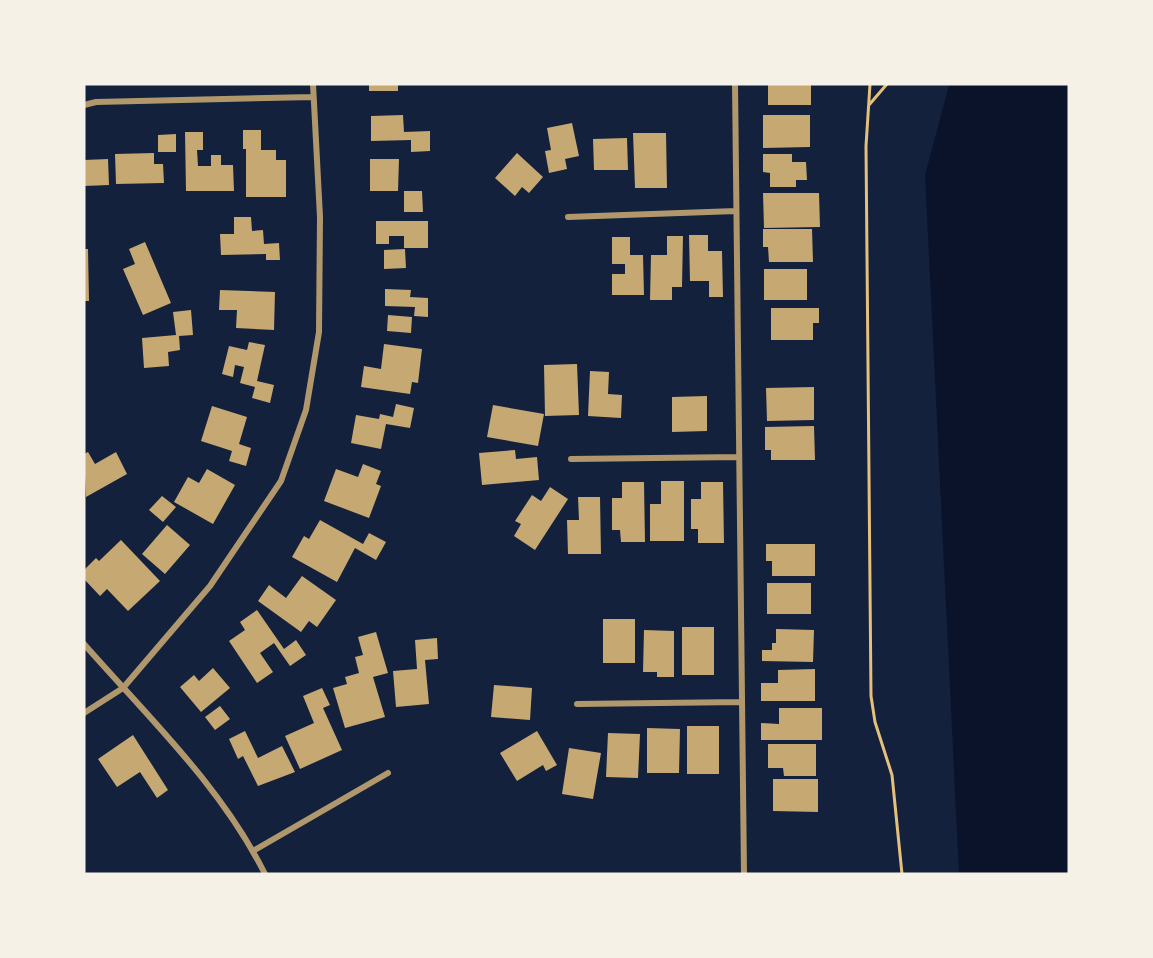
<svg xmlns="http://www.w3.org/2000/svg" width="1153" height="958" font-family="'Times New Roman',serif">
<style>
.water{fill:#0b132b}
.building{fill:#c6a872}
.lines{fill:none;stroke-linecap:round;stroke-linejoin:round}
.path{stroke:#e5c07b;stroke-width:3}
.minor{stroke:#b1986c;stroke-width:6}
</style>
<rect width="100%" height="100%" fill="#14213d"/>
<path class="water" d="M 1069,84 L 1069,874 L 959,874 L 925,175 L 949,85 Z"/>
<path class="building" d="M 369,84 L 398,84 L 398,91 L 369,91 Z
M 768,84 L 811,84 L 811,105 L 768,105 Z
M 403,115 L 404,132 L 430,131 L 430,151 L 411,152 L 411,140 L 371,141 L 371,116 Z
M 763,115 L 810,115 L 810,147 L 763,148 Z
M 572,123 L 579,156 L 565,159 L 567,169 L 549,173 L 545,151 L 551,150 L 547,128 Z
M 243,130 L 261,130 L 261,150 L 276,150 L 276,160 L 286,160 L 286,197 L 246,197 L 246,149 L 243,149 Z
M 185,132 L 203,132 L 203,150 L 197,150 L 198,166 L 211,166 L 211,155 L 221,155 L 221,165 L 233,165 L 234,191 L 186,191 Z
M 633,133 L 666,133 L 667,188 L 635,188 Z
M 176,134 L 176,152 L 158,152 L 158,135 Z
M 627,138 L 628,170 L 594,170 L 593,139 Z
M 154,153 L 154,164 L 163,164 L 164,183 L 116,184 L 115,154 Z
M 517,153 L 543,177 L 529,193 L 522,187 L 515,196 L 495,178 Z
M 763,154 L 792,154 L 792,162 L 806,162 L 807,180 L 796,180 L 796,187 L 770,187 L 770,173 L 763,172 Z
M 108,159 L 109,185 L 84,186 L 84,160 Z
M 370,159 L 399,159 L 398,191 L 370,191 Z
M 404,191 L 422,191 L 423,212 L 404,212 Z
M 763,193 L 819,193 L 820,227 L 764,228 Z
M 234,217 L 251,217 L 252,231 L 263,230 L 264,244 L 279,243 L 280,260 L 266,260 L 266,254 L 221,255 L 220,234 L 234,234 Z
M 376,221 L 428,221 L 428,248 L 404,248 L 404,236 L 389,236 L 389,244 L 376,244 Z
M 763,229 L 812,229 L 813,262 L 769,262 L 768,247 L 763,247 Z
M 689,235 L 708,235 L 708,251 L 722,251 L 723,297 L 709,297 L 709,281 L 690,281 Z
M 667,236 L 683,236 L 682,287 L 672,287 L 672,300 L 650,300 L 651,255 L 667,255 Z
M 612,237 L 630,237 L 630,255 L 643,255 L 644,295 L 612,295 L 612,274 L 625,274 L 625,264 L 612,264 Z
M 145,242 L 171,303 L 143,315 L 123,269 L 135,264 L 129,249 Z
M 84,249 L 88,249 L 89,301 L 84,301 Z
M 405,249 L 406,268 L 384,269 L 384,250 Z
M 764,269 L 807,269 L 807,300 L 764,300 Z
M 385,289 L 411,290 L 410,297 L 428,298 L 428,317 L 414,316 L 415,307 L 385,306 Z
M 220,290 L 275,292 L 274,330 L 236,328 L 237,310 L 219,310 Z
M 771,308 L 819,308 L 819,323 L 813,323 L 813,340 L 771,340 Z
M 191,310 L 193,335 L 179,336 L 180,350 L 168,352 L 169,366 L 144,368 L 142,338 L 176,335 L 173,312 Z
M 388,315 L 412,317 L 411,333 L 387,331 Z
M 249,342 L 265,345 L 257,381 L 274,385 L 270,403 L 252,398 L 255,387 L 240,383 L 244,367 L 235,365 L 233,377 L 222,374 L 229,346 L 247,350 Z
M 384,344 L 422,349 L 418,383 L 412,382 L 410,394 L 361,387 L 364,366 L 381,369 Z
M 577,364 L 579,415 L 545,416 L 544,365 Z
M 590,371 L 609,372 L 608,394 L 622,395 L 621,418 L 588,416 Z
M 814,387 L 814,420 L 767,421 L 766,388 Z
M 707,396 L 707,431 L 672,432 L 672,397 Z
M 396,404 L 414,408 L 410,428 L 386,424 L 381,449 L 351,443 L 356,415 L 379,419 L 380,414 L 393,417 Z
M 493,405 L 544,414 L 538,446 L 487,437 Z
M 212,406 L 247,417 L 239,444 L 251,448 L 246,466 L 229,461 L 232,451 L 201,441 Z
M 814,426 L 815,460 L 771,460 L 771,450 L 765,450 L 765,427 Z
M 515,450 L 516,459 L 537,457 L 539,480 L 482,485 L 479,453 Z
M 88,452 L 95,464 L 116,452 L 127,474 L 86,497 L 84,454 Z
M 363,464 L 381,471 L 376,484 L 381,486 L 369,518 L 324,501 L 336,469 L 358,477 Z
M 207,469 L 235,485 L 213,524 L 174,502 L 188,477 L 199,483 Z
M 661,481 L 684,481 L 684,541 L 650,541 L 650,504 L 661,504 Z
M 622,482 L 644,482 L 645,542 L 621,542 L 620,530 L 612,530 L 612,498 L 622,498 Z
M 701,482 L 723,482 L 724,543 L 698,543 L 698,529 L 691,529 L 691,499 L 701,499 Z
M 550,487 L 568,499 L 535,550 L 514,536 L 521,524 L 515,521 L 532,495 L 541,501 Z
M 162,496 L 176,507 L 163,522 L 149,510 Z
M 578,497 L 600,497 L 601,554 L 568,554 L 567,520 L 579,520 Z
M 320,520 L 363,544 L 369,533 L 386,542 L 376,560 L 355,548 L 337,582 L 292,557 L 304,536 L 309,539 Z
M 167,525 L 190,545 L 165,574 L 142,554 Z
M 121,540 L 160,581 L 128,611 L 107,589 L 100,596 L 84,579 L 84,570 L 96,558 L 99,561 Z
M 766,544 L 815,544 L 815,576 L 772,576 L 772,561 L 766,561 Z
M 302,576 L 336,600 L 317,627 L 309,621 L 301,632 L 258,601 L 269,585 L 286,598 Z
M 767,583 L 811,583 L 811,614 L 767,614 Z
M 257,610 L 284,649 L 296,640 L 306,655 L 290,666 L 274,643 L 260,653 L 273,672 L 257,683 L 229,641 L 245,630 L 240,622 Z
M 603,619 L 635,619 L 635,663 L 603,663 Z
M 682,627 L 714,627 L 714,675 L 682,675 Z
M 776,629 L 814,630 L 813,662 L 762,661 L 762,650 L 772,650 L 772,643 L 776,643 Z
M 644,630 L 674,631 L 674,677 L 657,677 L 657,672 L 643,672 Z
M 376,632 L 388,673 L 373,677 L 385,717 L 345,728 L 333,688 L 347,684 L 345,677 L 359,673 L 355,657 L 363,655 L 358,637 Z
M 437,638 L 438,659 L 425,660 L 429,704 L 396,707 L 393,671 L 417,669 L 415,640 Z
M 213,668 L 230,688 L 201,712 L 180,687 L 194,675 L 199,681 Z
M 815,669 L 815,701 L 761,701 L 761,683 L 778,683 L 778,670 Z
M 494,685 L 532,688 L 530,720 L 491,717 Z
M 322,688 L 330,705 L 323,708 L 342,750 L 300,769 L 285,736 L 314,723 L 303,696 Z
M 220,706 L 230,719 L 215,730 L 205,717 Z
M 779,708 L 822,708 L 822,740 L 761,740 L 761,723 L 779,724 Z
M 687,726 L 719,726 L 719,774 L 687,774 Z
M 647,728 L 680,729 L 679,773 L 647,773 Z
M 245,731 L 258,758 L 282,746 L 295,772 L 258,786 L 243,756 L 238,759 L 229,739 Z
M 537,731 L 557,765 L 546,771 L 543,765 L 517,781 L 500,753 Z
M 608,733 L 640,734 L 638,778 L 606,777 Z
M 133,735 L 168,790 L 157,798 L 140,772 L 117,787 L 98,759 Z
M 768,744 L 816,744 L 816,776 L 784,776 L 783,768 L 768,768 Z
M 569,748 L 601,753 L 593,799 L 562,794 Z
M 773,779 L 818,779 L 818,812 L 773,811 Z"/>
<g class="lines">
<path class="path" d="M 870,84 L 866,146 L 871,696 L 875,722 L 892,775 L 902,874
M 869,105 L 887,84"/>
<path class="minor" d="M 735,84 L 744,874
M 84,105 L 96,102 L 313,97
M 568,217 L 736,211
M 571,459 L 739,457
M 84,644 C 148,717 221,786 265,874
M 577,704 L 742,702
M 84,713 L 123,688 L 210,586 L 281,481 L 306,410 L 319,332 L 320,217 L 313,84
M 253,851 L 388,773"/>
</g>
<rect width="1153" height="958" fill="none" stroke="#f6f1e7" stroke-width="171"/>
</svg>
